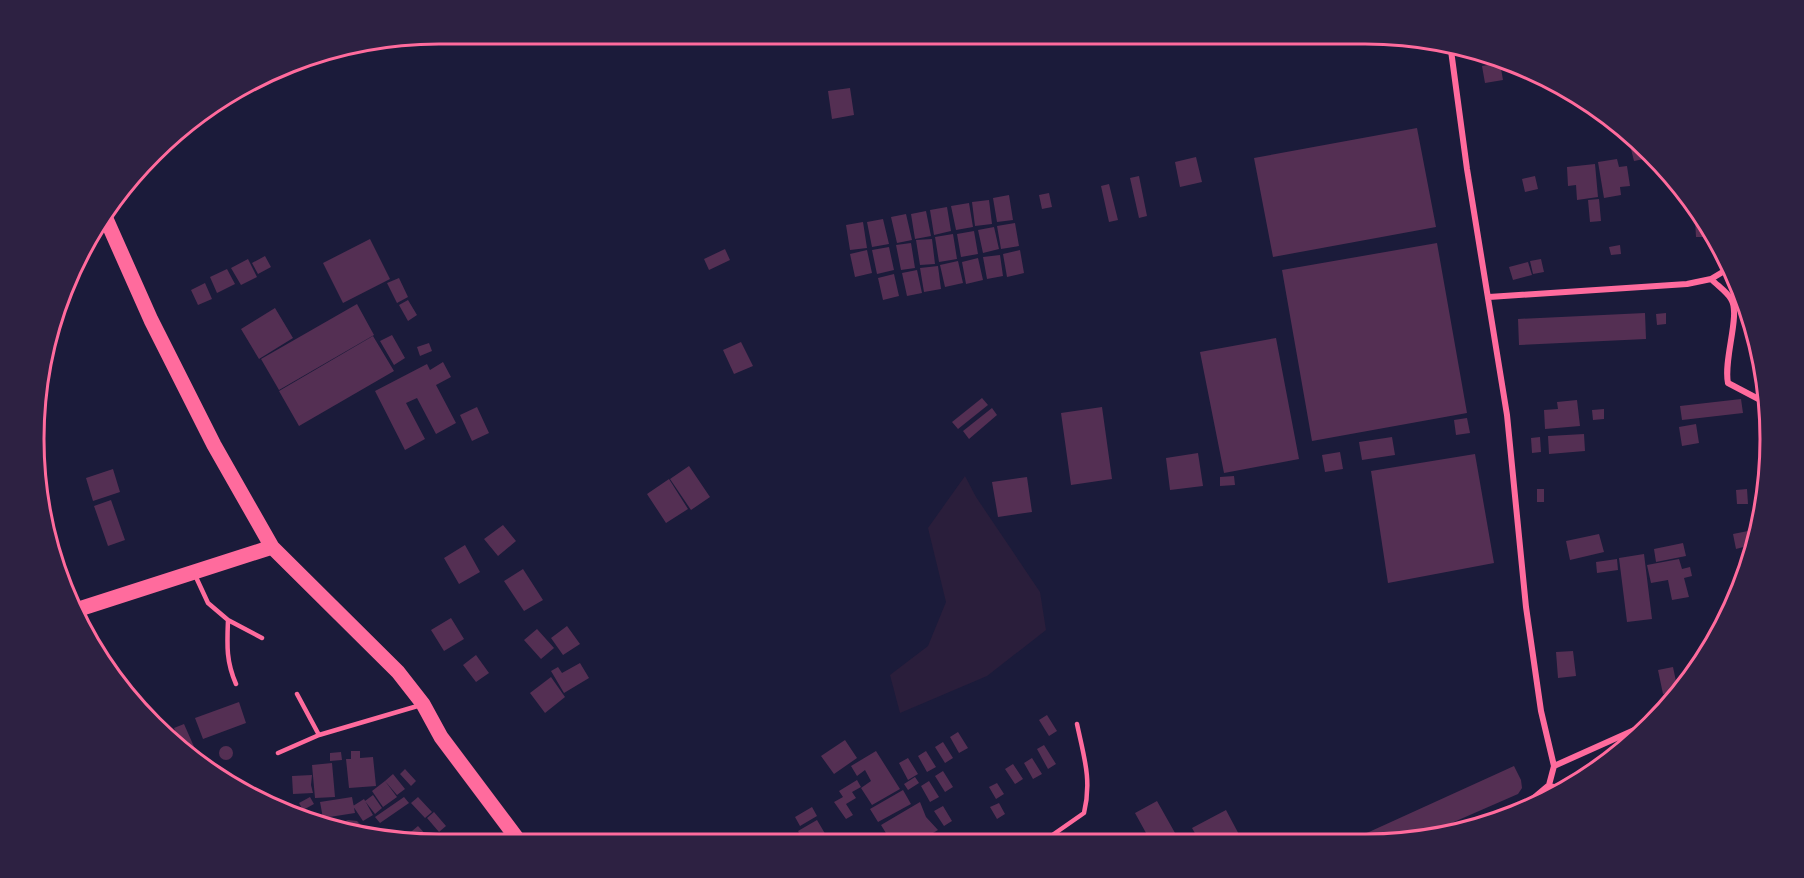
<svg xmlns="http://www.w3.org/2000/svg" width="1804" height="878" font-family="Commissioner,sans-serif">
<style>
.green{fill:#2a1e3b}
.building{fill:#542f53}
.lines{fill:none;stroke-linecap:round;stroke-linejoin:round}
.service{stroke:#ff6b9d;stroke-width:4.5}
.minor{stroke:#ff6b9d;stroke-width:6}
.primary{stroke:#ff6b9d;stroke-width:15}
.rim{fill:none;stroke:#ff6b9d;stroke-width:3}
</style>
<rect width="100%" height="100%" fill="#1b1b3a"/>
<path class="green" d="M 965,476 L 976,497 L 1040,592 L 1046,630 L 987,676 L 900,713 L 890,675 L 928,646 L 946,602 L 928,528 Z"/>
<path class="building" d="M 1500,63 L 1503,80 L 1485,83 L 1482,66 Z
M 850,88 L 854,115 L 832,119 L 828,91 Z
M 1417,128 L 1436,227 L 1273,257 L 1254,158 Z
M 1641,147 L 1644,159 L 1634,161 L 1631,149 Z
M 1196,157 L 1202,182 L 1180,187 L 1175,162 Z
M 1617,159 L 1619,167 L 1627,166 L 1630,186 L 1620,187 L 1621,195 L 1604,198 L 1598,162 Z
M 1595,164 L 1598,197 L 1577,200 L 1576,185 L 1568,186 L 1567,167 Z
M 1139,176 L 1147,216 L 1139,218 L 1130,178 Z
M 1535,176 L 1538,189 L 1525,192 L 1522,179 Z
M 1109,184 L 1118,220 L 1109,222 L 1101,186 Z
M 1049,193 L 1052,207 L 1042,209 L 1039,195 Z
M 1009,195 L 1013,220 L 997,222 L 993,198 Z
M 1599,199 L 1601,221 L 1590,222 L 1588,200 Z
M 989,200 L 992,224 L 975,226 L 972,202 Z
M 969,203 L 973,227 L 956,230 L 951,206 Z
M 1694,203 L 1710,227 L 1711,237 L 1696,237 Z
M 947,207 L 951,231 L 934,235 L 930,210 Z
M 926,211 L 931,236 L 915,239 L 911,214 Z
M 906,214 L 912,240 L 897,243 L 891,217 Z
M 883,219 L 889,244 L 872,247 L 867,222 Z
M 863,222 L 867,248 L 850,250 L 846,225 Z
M 1015,223 L 1019,246 L 1001,249 L 997,226 Z
M 994,227 L 999,249 L 983,253 L 978,230 Z
M 974,231 L 978,254 L 961,257 L 957,234 Z
M 953,234 L 957,259 L 939,262 L 935,237 Z
M 370,239 L 390,279 L 343,303 L 323,263 Z
M 932,239 L 935,264 L 920,265 L 916,240 Z
M 911,243 L 915,268 L 901,270 L 896,245 Z
M 1437,243 L 1467,413 L 1312,441 L 1282,270 Z
M 1620,245 L 1621,254 L 1611,255 L 1609,247 Z
M 889,247 L 894,270 L 877,274 L 872,250 Z
M 725,249 L 730,260 L 709,270 L 704,259 Z
M 867,250 L 872,273 L 855,277 L 850,254 Z
M 1020,250 L 1024,273 L 1007,277 L 1003,254 Z
M 1000,255 L 1003,276 L 987,279 L 983,257 Z
M 265,256 L 271,267 L 258,274 L 252,263 Z
M 978,258 L 983,280 L 966,284 L 962,262 Z
M 248,259 L 257,277 L 241,285 L 231,268 Z
M 1541,259 L 1544,272 L 1533,274 L 1530,261 Z
M 958,261 L 963,283 L 945,287 L 940,265 Z
M 1528,262 L 1532,275 L 1513,280 L 1509,267 Z
M 938,266 L 941,289 L 924,292 L 920,268 Z
M 227,269 L 235,284 L 217,293 L 210,277 Z
M 917,270 L 922,293 L 907,296 L 902,273 Z
M 894,274 L 899,296 L 883,300 L 878,278 Z
M 399,278 L 408,297 L 397,303 L 387,283 Z
M 205,283 L 212,299 L 198,305 L 191,290 Z
M 408,300 L 417,315 L 408,321 L 399,305 Z
M 357,304 L 374,335 L 279,390 L 261,359 Z
M 275,308 L 293,338 L 259,359 L 241,329 Z
M 1645,313 L 1646,339 L 1519,345 L 1518,319 Z
M 1666,313 L 1666,324 L 1657,325 L 1656,314 Z
M 392,335 L 405,358 L 394,365 L 380,341 Z
M 373,336 L 394,371 L 299,426 L 279,391 Z
M 1276,338 L 1299,459 L 1224,473 L 1200,352 Z
M 741,342 L 753,366 L 734,374 L 723,350 Z
M 429,343 L 432,351 L 420,356 L 417,347 Z
M 443,362 L 451,377 L 436,385 L 456,423 L 436,434 L 417,398 L 406,403 L 425,439 L 405,450 L 375,391 L 427,364 L 430,370 Z
M 982,398 L 988,405 L 958,429 L 952,422 Z
M 1741,399 L 1743,413 L 1682,420 L 1680,406 Z
M 1577,400 L 1580,426 L 1545,429 L 1544,410 L 1558,409 L 1557,402 Z
M 477,407 L 489,433 L 472,441 L 460,415 Z
M 1102,407 L 1112,479 L 1071,485 L 1061,413 Z
M 992,408 L 997,415 L 969,439 L 963,431 Z
M 1604,409 L 1604,419 L 1593,420 L 1592,410 Z
M 1467,418 L 1470,433 L 1456,435 L 1454,420 Z
M 1696,424 L 1699,443 L 1682,446 L 1679,427 Z
M 1584,434 L 1585,451 L 1549,454 L 1548,436 Z
M 1392,437 L 1395,455 L 1362,460 L 1359,442 Z
M 1540,437 L 1541,452 L 1532,453 L 1531,438 Z
M 1340,452 L 1343,469 L 1325,472 L 1322,455 Z
M 1198,453 L 1203,486 L 1170,490 L 1166,458 Z
M 1475,454 L 1494,563 L 1388,583 L 1371,471 Z
M 689,466 L 710,497 L 691,510 L 670,479 Z
M 113,469 L 120,492 L 93,501 L 86,478 Z
M 1234,476 L 1235,485 L 1220,486 L 1220,477 Z
M 1027,477 L 1032,512 L 998,517 L 992,482 Z
M 669,479 L 688,509 L 666,523 L 647,494 Z
M 1537,489 L 1544,489 L 1544,502 L 1537,502 Z
M 1747,489 L 1748,504 L 1737,504 L 1736,490 Z
M 111,500 L 125,540 L 108,546 L 94,506 Z
M 503,525 L 516,541 L 498,556 L 484,539 Z
M 1748,531 L 1751,545 L 1736,549 L 1733,534 Z
M 1599,534 L 1604,552 L 1570,560 L 1566,541 Z
M 1683,543 L 1686,556 L 1656,562 L 1654,549 Z
M 465,545 L 480,572 L 459,584 L 444,558 Z
M 1644,554 L 1652,619 L 1627,622 L 1619,558 Z
M 1617,559 L 1618,570 L 1597,573 L 1596,562 Z
M 1679,559 L 1682,569 L 1690,567 L 1692,576 L 1684,578 L 1689,597 L 1672,600 L 1668,580 L 1651,583 L 1647,565 Z
M 523,569 L 543,600 L 524,611 L 504,581 Z
M 451,618 L 464,639 L 444,651 L 431,630 Z
M 567,626 L 580,644 L 563,655 L 551,638 Z
M 537,629 L 554,648 L 541,659 L 524,640 Z
M 1573,651 L 1576,676 L 1558,678 L 1556,652 Z
M 476,655 L 489,673 L 476,682 L 463,665 Z
M 580,663 L 589,678 L 564,693 L 551,671 L 558,667 L 562,673 Z
M 1673,667 L 1678,691 L 1663,694 L 1658,670 Z
M 551,677 L 565,697 L 545,713 L 530,693 Z
M 239,702 L 246,723 L 203,739 L 195,718 Z
M 1047,715 L 1057,731 L 1049,736 L 1039,720 Z
M 184,724 L 199,758 L 193,760 L 168,740 L 177,736 L 174,728 Z
M 958,732 L 968,748 L 959,753 L 950,737 Z
M 845,740 L 857,758 L 834,774 L 821,756 Z
M 943,742 L 953,758 L 945,763 L 935,747 Z
M 1044,745 L 1056,764 L 1048,769 L 1037,749 Z
M219 753a7 7 0 1 1 14 0a7 7 0 1 1-14 0Z
M 351,751 L 360,751 L 360,758 L 373,757 L 376,786 L 349,788 L 346,759 L 351,759 Z
M 876,751 L 900,789 L 872,805 L 861,788 L 871,781 L 865,770 L 857,776 L 851,766 Z
M 926,751 L 936,767 L 927,772 L 918,756 Z
M 341,752 L 342,760 L 330,761 L 330,753 Z
M 908,758 L 918,774 L 908,780 L 899,763 Z
M 1032,758 L 1042,774 L 1033,779 L 1024,763 Z
M 332,763 L 335,797 L 315,798 L 312,765 Z
M 1013,764 L 1023,779 L 1015,784 L 1005,769 Z
M 1514,766 L 1521,780 L 1522,788 L 1518,794 L 1408,842 L 1347,842 Z
M 405,769 L 416,781 L 411,786 L 400,774 Z
M 943,771 L 953,787 L 945,792 L 935,776 Z
M 393,774 L 405,789 L 397,795 L 385,781 Z
M 312,775 L 311,785 L 313,793 L 293,794 L 292,776 Z
M 915,777 L 919,783 L 908,790 L 904,784 Z
M 857,780 L 861,787 L 852,792 L 856,798 L 846,804 L 853,815 L 846,819 L 834,802 L 843,797 L 839,791 Z
M 385,781 L 397,797 L 383,807 L 372,791 Z
M 929,781 L 939,797 L 930,802 L 921,786 Z
M 997,783 L 1004,794 L 996,799 L 989,787 Z
M 903,790 L 911,804 L 878,822 L 870,809 Z
M 373,795 L 382,808 L 375,814 L 365,801 Z
M 310,797 L 314,804 L 303,810 L 299,803 Z
M 352,797 L 355,813 L 323,818 L 320,802 Z
M 404,797 L 409,803 L 380,823 L 375,817 Z
M 418,797 L 432,812 L 425,818 L 411,803 Z
M 364,799 L 373,815 L 363,821 L 353,806 Z
M 1157,801 L 1179,840 L 1175,842 L 1151,842 L 1135,813 Z
M 920,802 L 926,817 L 938,830 L 916,843 L 892,843 L 881,825 Z
M 999,803 L 1005,814 L 997,819 L 990,807 Z
M 943,806 L 952,821 L 944,826 L 934,811 Z
M 812,807 L 817,816 L 800,826 L 795,817 Z
M 1226,810 L 1243,842 L 1200,842 L 1192,828 Z
M 434,812 L 446,826 L 439,832 L 427,818 Z
M 348,820 L 357,821 L 360,824 L 363,828 L 364,838 L 336,830 L 339,824 Z
M 817,820 L 830,842 L 805,844 L 798,831 Z
M 418,826 L 428,837 L 421,843 L 400,841 Z
M 764,834 L 770,844 L 747,844 Z"/>
<g class="lines">
<path class="service" d="M 195,575 L 208,603 L 228,620 L 262,638
M 228,620 C 227,645 226,661 236,684
M 297,694 L 319,735 L 421,705
M 278,753 L 319,735
M 1041,843 L 1084,813 C 1092,780 1084,757 1077,724"/>
<path class="minor" d="M 1450,43 L 1467,169 L 1507,415 L 1526,607 L 1541,711 L 1554,766 L 1549,785 L 1530,801 L 1481,825
M 1711,279 C 1718,286 1727,292 1731,299 C 1741,314 1723,360 1728,383 L 1768,404
M 1489,297 L 1687,284 L 1711,279 L 1731,267
M 1554,766 L 1650,723
M 1549,785 L 1561,791"/>
<path class="primary" d="M 103,212 L 151,320 L 214,445 L 272,547 L 398,672 L 423,704 L 441,737 L 522,845
M 73,611 L 272,547"/>
</g>
<path d="M0 0H1804V878H0ZM439 44H1365A395 395 0 0 1 1760 439V439A395 395 0 0 1 1365 834H439A395 395 0 0 1 44 439V439A395 395 0 0 1 439 44Z" fill="#2d2142" fill-rule="evenodd"/>
<path class="rim" d="M439 44H1365A395 395 0 0 1 1760 439V439A395 395 0 0 1 1365 834H439A395 395 0 0 1 44 439V439A395 395 0 0 1 439 44Z"/>
</svg>
